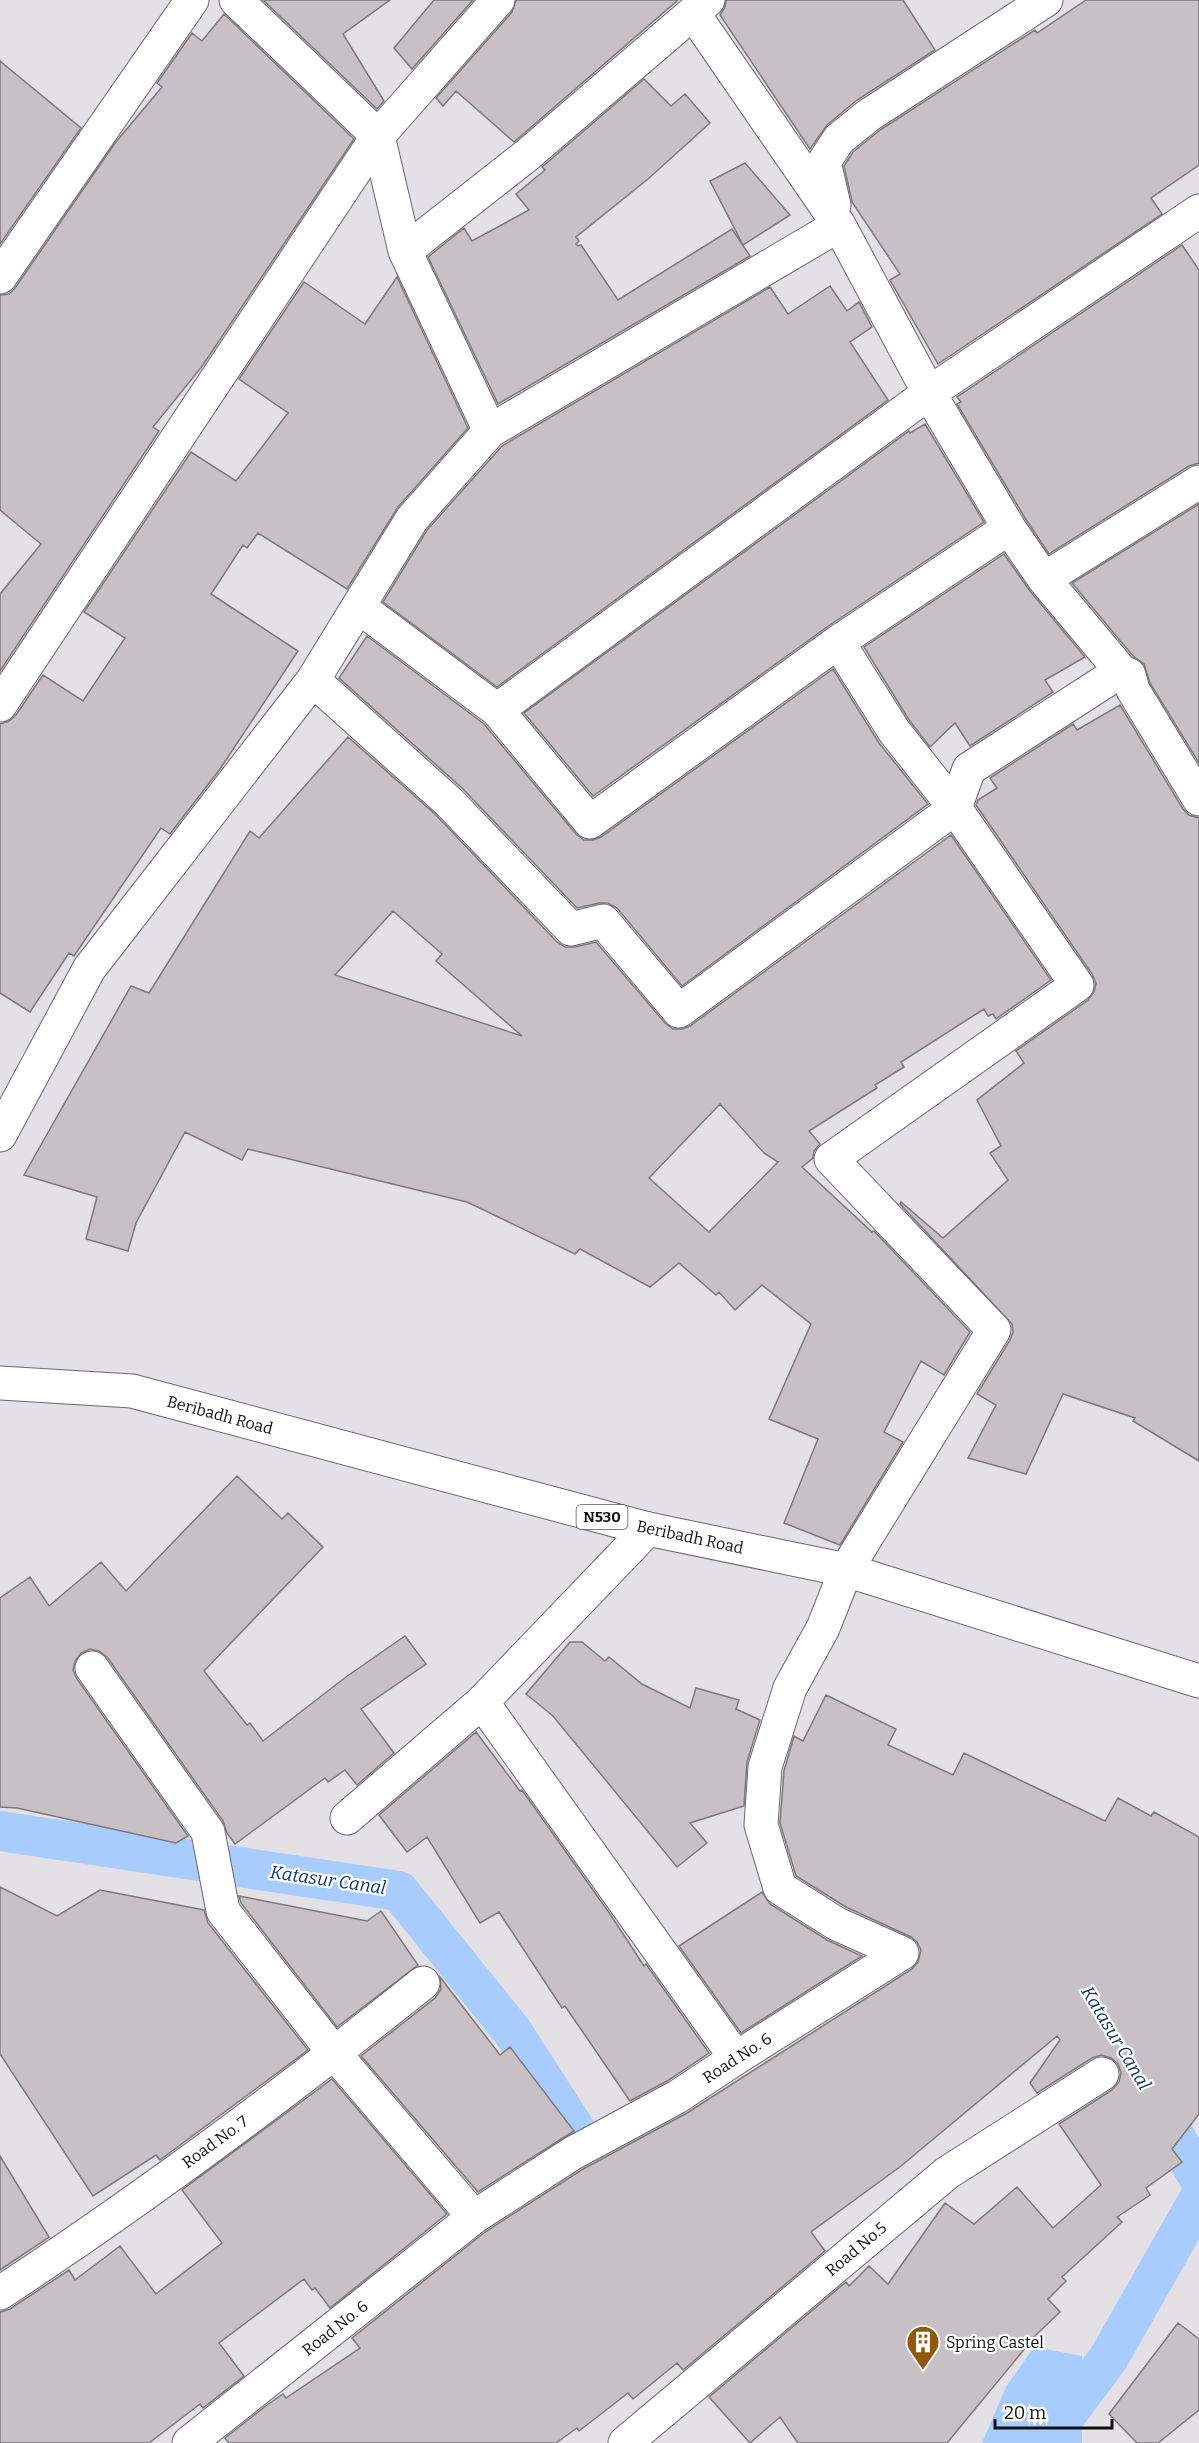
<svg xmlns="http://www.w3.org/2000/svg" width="1199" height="2443" font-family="Bitter,serif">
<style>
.water{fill:#a9ccfe}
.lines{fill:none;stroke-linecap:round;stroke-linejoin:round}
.canal{stroke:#a9ccfe;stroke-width:40}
.building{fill:#c7c1c6;stroke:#7d787c;stroke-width:1.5;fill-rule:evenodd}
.street-casing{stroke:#6a676d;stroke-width:35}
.highway-casing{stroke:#6a676d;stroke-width:35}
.street{stroke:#fff;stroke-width:33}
.highway{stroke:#fff;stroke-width:33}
.labels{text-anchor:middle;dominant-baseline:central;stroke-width:4.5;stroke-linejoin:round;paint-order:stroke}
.shield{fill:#fff;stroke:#575658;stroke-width:1.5}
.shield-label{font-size:15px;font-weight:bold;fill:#0f0e10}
.street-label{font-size:16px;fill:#0f0e10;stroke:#fff}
.poi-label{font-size:16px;fill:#0f0e10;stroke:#fff;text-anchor:start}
.water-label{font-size:18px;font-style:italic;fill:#0e356b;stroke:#fff}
</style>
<rect width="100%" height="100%" fill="#e3e0e6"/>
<path class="water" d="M 1034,2347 L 1082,2356 L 1082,2443 L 982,2443 L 1006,2387 Z"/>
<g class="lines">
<path class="canal" d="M 0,1831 L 399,1891 L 512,2031 L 575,2129
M 1150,2093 L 1199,2178
M 1045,2443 L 1108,2359 L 1199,2199"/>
</g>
<path class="building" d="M 263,0 L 390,0 L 343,34 L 384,101 L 377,109 Z
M 434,0 L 473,0 L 412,69 L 394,48 Z
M 516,0 L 678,0 L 514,142 L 456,91 L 443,106 L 436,98 L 512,12 Z
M 726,0 L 903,0 L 935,50 L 857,100 L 827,125 L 810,149 L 720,15 L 725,7 Z
M 1086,0 L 1199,0 L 1199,165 L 1151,198 L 1162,214 L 938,364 L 890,280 L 900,274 L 852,202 L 844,166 L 853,152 L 880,130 L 1035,30 L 1037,33 Z
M 224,14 L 354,139 L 203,365 L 153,427 L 159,431 L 0,671 L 0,594 L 41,544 L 0,510 L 0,295 L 9,294 L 15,288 L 115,143 L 162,87 L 157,83 L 192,33 L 202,41 Z
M 0,61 L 81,128 L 0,244 Z
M 644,79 L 671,106 L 685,94 L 710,123 L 648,179 L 576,237 L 579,241 L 576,244 L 578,246 L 581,245 L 618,300 L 732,229 L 750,256 L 498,404 L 428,257 L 464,228 L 472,241 L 529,210 L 516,194 L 545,170 L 542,167 Z
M 745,163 L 790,215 L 743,245 L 710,181 Z
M 1182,245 L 1199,270 L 1199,463 L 1189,466 L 1049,554 L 1025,518 L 957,404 L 961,402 L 957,397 Z
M 397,277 L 468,428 L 398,507 L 347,589 L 258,533 L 247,548 L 243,545 L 211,594 L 298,651 L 220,769 L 170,834 L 161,828 L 74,956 L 69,953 L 30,1012 L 0,993 L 0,724 L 9,721 L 16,715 L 43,675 L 83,701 L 125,638 L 84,612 L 191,452 L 236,481 L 288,413 L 239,379 L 304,282 L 365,324 Z
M 830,286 L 847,311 L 859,302 L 872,327 L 850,342 L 888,400 L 497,687 L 383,602 L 427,530 L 502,446 L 770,287 L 788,314 Z
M 925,424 L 984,522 L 827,627 L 593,796 L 524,713 L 909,431 L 910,433 Z
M 1199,504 L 1199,763 L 1150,683 L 1144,664 L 1133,656 L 1072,583 Z
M 1004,554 L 1030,591 L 1085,657 L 1045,680 L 1053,692 L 970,746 L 955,723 L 930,747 L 909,720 L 864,647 Z
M 367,636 L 484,724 L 576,834 L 584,840 L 593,840 L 601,837 L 833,669 L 879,743 L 928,804 L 682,986 L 617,908 L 608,903 L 599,903 L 577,908 L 462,788 L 339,678 Z
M 1120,705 L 1183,809 L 1189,815 L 1199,818 L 1199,1461 L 1133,1421 L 1135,1418 L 1063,1394 L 1026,1474 L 968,1458 L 996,1405 L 977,1394 L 1010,1340 L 1013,1332 L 1012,1324 L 900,1204 L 901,1202 L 943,1238 L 1008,1180 L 990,1153 L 1001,1146 L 977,1100 L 1024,1063 L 1016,1051 L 1088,1000 L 1094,992 L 1096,983 L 1092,974 L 976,805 L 978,800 L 997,788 L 990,778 L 1073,724 L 1077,730 Z
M 348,737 L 436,815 L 557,942 L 565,947 L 575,947 L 596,942 L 665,1023 L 673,1029 L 682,1029 L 690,1026 L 951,835 L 1051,980 L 996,1019 L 993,1014 L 988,1016 L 984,1009 L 901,1062 L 904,1067 L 875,1085 L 877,1088 L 809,1131 L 820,1144 L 814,1151 L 813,1158 L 802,1167 L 872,1232 L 874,1231 L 970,1332 L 944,1375 L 921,1361 L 884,1432 L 903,1442 L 840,1545 L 784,1523 L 818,1439 L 769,1419 L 811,1324 L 762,1285 L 735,1310 L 719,1292 L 716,1295 L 679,1263 L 650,1287 L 580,1249 L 575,1254 L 467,1202 L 248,1149 L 242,1160 L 185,1132 L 136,1223 L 128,1251 L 86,1239 L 97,1197 L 24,1175 L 131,986 L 149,993 L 250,831 L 259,838 ZM 393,911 L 442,954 L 436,961 L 522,1036 L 335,975 ZM 720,1104 L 764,1153 L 778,1162 L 709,1232 L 649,1178 Z
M 237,1476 L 282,1519 L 288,1513 L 323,1547 L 204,1671 L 247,1725 L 250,1723 L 263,1741 L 346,1677 L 405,1636 L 426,1664 L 361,1709 L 394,1753 L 357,1785 L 345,1770 L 328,1782 L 325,1778 L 235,1844 L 227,1833 L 223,1821 L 107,1657 L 99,1651 L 90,1649 L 81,1653 L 75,1661 L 73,1670 L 77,1679 L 188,1836 L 176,1843 L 17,1808 L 0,1807 L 0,1598 L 30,1577 L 49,1606 L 101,1562 L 126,1591 Z
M 570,1642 L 582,1642 L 605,1661 L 609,1657 L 642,1684 L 690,1708 L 696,1688 L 739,1700 L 736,1709 L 760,1720 L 747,1762 L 744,1806 L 690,1823 L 707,1843 L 677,1867 L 553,1716 L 526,1694 Z
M 826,1695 L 896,1729 L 888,1745 L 953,1775 L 964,1753 L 1105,1821 L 1118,1798 L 1151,1816 L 1154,1812 L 1199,1837 L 1199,2114 L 1172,2149 L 1182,2162 L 1146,2188 L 1150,2195 L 1117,2217 L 1122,2222 L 1062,2277 L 1066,2281 L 1048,2299 L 1060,2312 L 1036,2335 L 947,2443 L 798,2443 L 780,2417 L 750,2443 L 709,2397 L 846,2282 L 849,2286 L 869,2266 L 888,2284 L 945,2203 L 974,2224 L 1017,2187 L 1053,2228 L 1101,2185 L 1059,2124 L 1112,2090 L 1119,2082 L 1121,2073 L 1118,2064 L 1111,2058 L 1101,2055 L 1092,2058 L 1037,2093 L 1030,2083 L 1060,2040 L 1057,2036 L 901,2166 L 811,2232 L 825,2251 L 683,2370 L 677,2363 L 633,2399 L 628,2393 L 579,2431 L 577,2428 L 556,2443 L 229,2443 L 225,2438 L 267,2405 L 283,2394 L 286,2398 L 360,2348 L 352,2338 L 485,2232 L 583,2169 L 687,2113 L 912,1969 L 918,1962 L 921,1950 L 917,1942 L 911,1937 L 846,1907 L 796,1876 L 780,1823 L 784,1771 L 794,1736 L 803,1741 Z
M 476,1732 L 520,1791 L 522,1790 L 610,1914 L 644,1966 L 646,1964 L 709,2053 L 667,2081 L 630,2101 L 565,2006 L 562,2008 L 499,1912 L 480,1923 L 427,1837 L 407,1852 L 379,1815 Z
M 0,1887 L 57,1916 L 100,1890 L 204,1910 L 208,1923 L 308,2050 L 160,2160 L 156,2155 L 93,2196 L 0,2054 Z
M 762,1892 L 770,1904 L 827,1940 L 862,1956 L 741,2033 L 679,1946 Z
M 239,1896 L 367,1921 L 381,1911 L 418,1965 L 337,2027 L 241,1903 Z
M 440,1977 L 500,2055 L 510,2047 L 574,2131 L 478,2192 L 361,2056 L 435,1998 L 441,1989 Z
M 332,2079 L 447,2214 L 330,2308 L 315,2288 L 312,2290 L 304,2279 L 219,2343 L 244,2376 L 203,2408 L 200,2404 L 149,2443 L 0,2443 L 0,2312 L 10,2309 L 69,2270 L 75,2280 L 120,2246 L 156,2294 L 222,2243 L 182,2190 Z
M 0,2156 L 49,2237 L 0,2270 Z
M 1178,2323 L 1199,2339 L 1199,2410 L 1158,2443 L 1137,2443 L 1109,2414 Z"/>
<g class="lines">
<g class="street-casing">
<path id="street" d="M 236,0 L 378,136 L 405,251 L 490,431 L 839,225
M 693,13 L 839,225 L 929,393 L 1009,528 L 1044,579 L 1121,671 L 1129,675 L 1133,690 L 1199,799
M 834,205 L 824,162 L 839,139 L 869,115 L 1046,0
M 405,251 L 526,156 L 708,0
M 0,277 L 192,0
M 1044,579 L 1199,482
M 359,607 L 497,710 L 590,822 L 838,642 L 1009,528
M 838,642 L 894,731 L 955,808 L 1077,985 L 831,1159 L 994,1330 L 846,1570 L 823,1628 L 790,1688 L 765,1767 L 761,1825 L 780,1888 L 837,1924 L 902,1953
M 313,680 L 449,802 L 571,929 L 603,921 L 679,1011 L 955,808 L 969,769 L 1121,671
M 0,705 L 378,136 L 498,0
M 497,710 L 929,393 L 1199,211
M 0,1135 L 89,969 L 313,680 L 412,519 L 490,431
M 92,1668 L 208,1832 L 223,1911 L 335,2054 L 474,2217
M 482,1702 L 736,2058
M 347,1818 L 482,1702 L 648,1529
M 0,2293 C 146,2197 287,2092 423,1983
M 189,2443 L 474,2217 L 573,2153 L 677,2097 L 736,2058 L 902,1953
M 625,2443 L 947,2173 L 1102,2074"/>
</g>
<g class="highway-casing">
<path id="highway" d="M 0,1383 L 132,1391 L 648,1529 L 846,1570 L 1199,1681"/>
</g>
<use href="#street" class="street"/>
<use href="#highway" class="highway"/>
</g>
<defs>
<g id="building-pin" transform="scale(1.725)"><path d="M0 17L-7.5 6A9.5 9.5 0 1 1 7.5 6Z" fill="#8e590c" stroke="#fff"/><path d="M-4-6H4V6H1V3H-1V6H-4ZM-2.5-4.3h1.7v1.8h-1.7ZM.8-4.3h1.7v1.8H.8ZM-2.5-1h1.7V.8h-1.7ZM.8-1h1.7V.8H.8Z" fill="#fff"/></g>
</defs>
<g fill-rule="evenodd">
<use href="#building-pin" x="923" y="2342"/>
</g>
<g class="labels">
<rect class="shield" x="576.5" y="1505" width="51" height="24" rx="4.5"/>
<g class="shield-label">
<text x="602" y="1517">N530</text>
</g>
<g class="street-label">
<text transform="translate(220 1415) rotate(15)">Beribadh Road</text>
<text transform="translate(690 1537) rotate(12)">Beribadh Road</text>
<text transform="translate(737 2058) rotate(-33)">Road No. 6</text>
<text transform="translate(215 2142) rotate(-36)">Road No. 7</text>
<text transform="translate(856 2249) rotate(-40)">Road No.5</text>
<text transform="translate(335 2328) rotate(-38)">Road No. 6</text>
</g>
<g class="poi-label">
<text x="946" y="2342">Spring Castel</text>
</g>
<g class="water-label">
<text transform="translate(328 1880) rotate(8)">Katasur Canal</text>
<text transform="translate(1116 2038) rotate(59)">Katasur Canal</text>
</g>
</g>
<path d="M995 2419v9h117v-9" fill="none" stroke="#0f0e10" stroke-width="3"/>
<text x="1004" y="2419" font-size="18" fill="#0f0e10" stroke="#ffffff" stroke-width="4.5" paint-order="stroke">20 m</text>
</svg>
